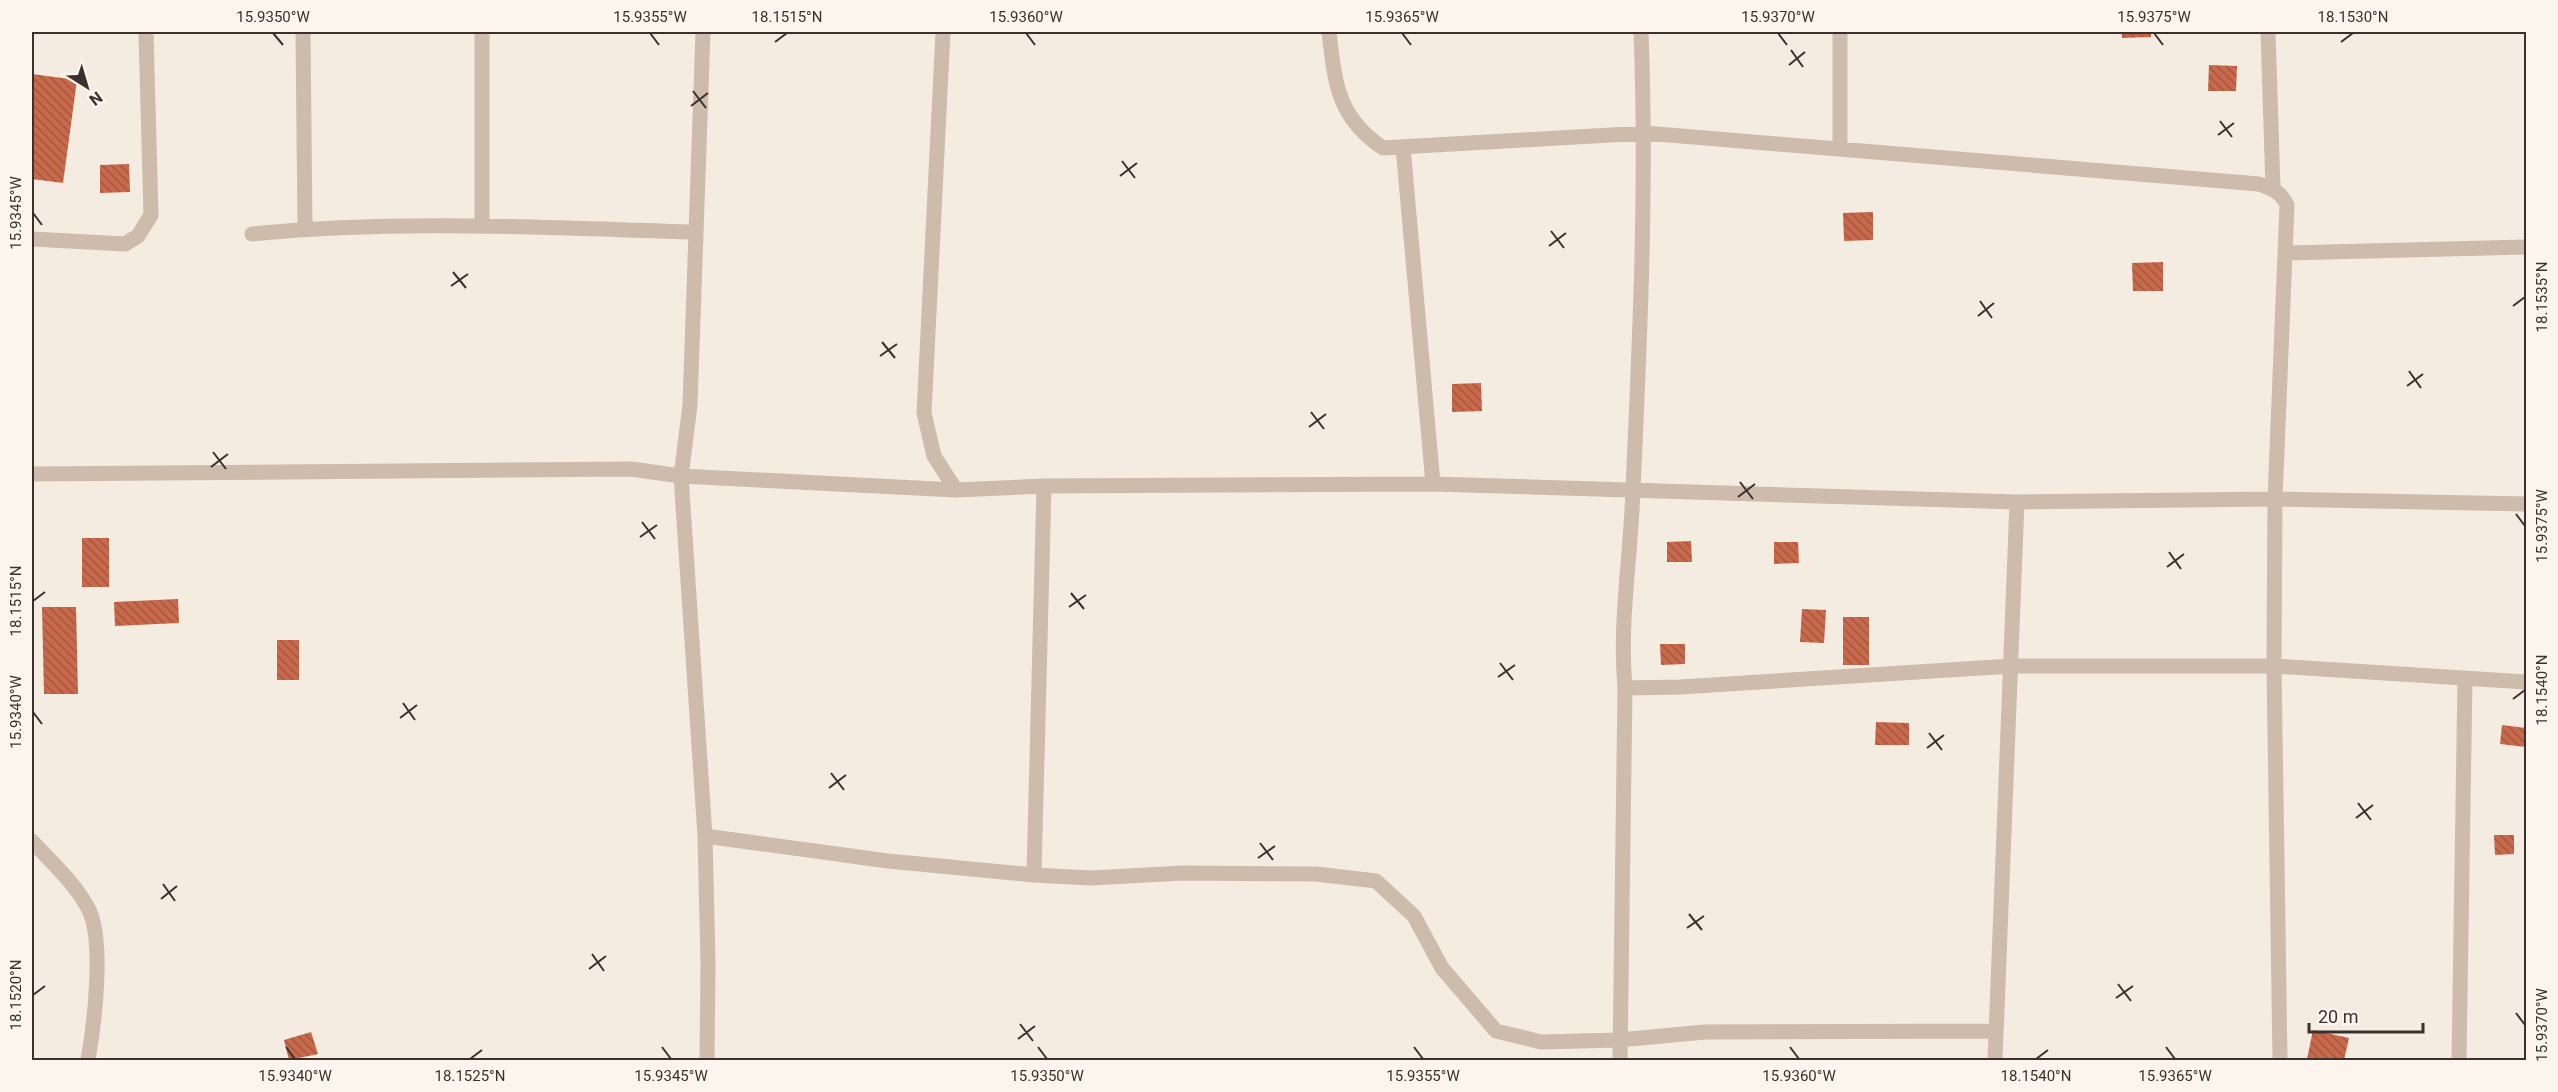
<svg xmlns="http://www.w3.org/2000/svg" width="2558" height="1092" font-family="Roboto,sans-serif">
<style>
.building{fill:url(#building-back-hatch)}
.lines{fill:none;stroke-linecap:round;stroke-linejoin:round}
.minor{stroke:#cdbbac;stroke-width:15}
.ticks{fill:none;stroke:#3b302b;stroke-width:2}
.neatline{fill:none;stroke:#3b302b;stroke-width:2}
.ticks-label{font-size:15px;text-anchor:middle;fill:#3b302b}
</style>
<defs>
<pattern id="building-back-hatch" width="6" height="6" patternUnits="userSpaceOnUse" patternTransform="scale(1.5)"><rect width="6" height="6" fill="#c8694b"/><path d="M-1 5l2 2M0 0l6 6M5-1l2 2" fill="none" stroke="#a4573f"/></pattern>
</defs>
<rect width="100%" height="100%" fill="#f4ebe1"/>
<path class="building" d="M 2122,32 L 2151,32 L 2151,37 L 2122,38 Z
M 2209,65 L 2237,66 L 2236,91 L 2208,91 Z
M 32,74 L 77,80 L 63,183 L 32,179 Z
M 129,164 L 130,192 L 100,193 L 100,165 Z
M 1873,212 L 1873,240 L 1844,241 L 1843,213 Z
M 2163,262 L 2163,291 L 2133,291 L 2132,263 Z
M 1481,383 L 1482,411 L 1452,412 L 1452,384 Z
M 82,538 L 109,538 L 109,587 L 82,587 Z
M 1691,541 L 1692,562 L 1667,562 L 1667,542 Z
M 1774,542 L 1798,542 L 1799,563 L 1774,564 Z
M 178,599 L 179,623 L 115,626 L 114,602 Z
M 42,607 L 76,607 L 78,694 L 44,694 Z
M 1802,609 L 1826,610 L 1824,643 L 1800,642 Z
M 1843,617 L 1869,617 L 1869,665 L 1843,665 Z
M 277,640 L 299,640 L 299,680 L 277,680 Z
M 1660,644 L 1685,644 L 1685,664 L 1661,665 Z
M 1876,722 L 1909,723 L 1909,745 L 1875,745 Z
M 2502,725 L 2526,728 L 2526,747 L 2500,744 Z
M 2494,835 L 2514,835 L 2514,854 L 2495,855 Z
M 2313,1030 L 2349,1038 L 2344,1060 L 2307,1059 Z
M 311,1032 L 318,1054 L 289,1060 L 284,1040 Z"/>
<g class="lines">
<path class="minor" d="M 303,32 L 305,229
M 703,32 L 690,405 L 681,476 L 705,836 L 708,962 L 707,1060
M 943,32 L 924,413 L 934,456 L 956,490 L 1044,486 L 1433,484 L 2017,502 L 2275,499 L 2526,504
M 1329,32 C 1335,83 1337,117 1383,148 L 1645,133 L 2259,184 C 2273,189 2281,192 2287,205 L 2275,499 L 2274,666 L 2526,682
M 1641,32 C 1647,184 1640,337 1633,489 C 1631,556 1619,621 1625,688 L 1680,687 L 2012,666 L 2274,666 L 2280,1060
M 2268,32 L 2273,189
M 1403,147 L 1433,484
M 1840,149 L 1840,32
M 482,226 L 482,32
M 252,234 C 399,219 549,228 696,232
M 32,239 L 125,244 L 138,236 L 151,215 L 146,32
M 2287,253 L 2526,247
M 32,474 L 631,469 L 681,476 L 956,490
M 705,836 L 888,861 L 1034,875 L 1091,878 L 1183,873 L 1316,874 L 1376,881 L 1414,916 L 1442,968 L 1496,1031 L 1541,1042 L 1619,1040 L 1705,1032 L 1996,1031
M 32,841 C 52,863 74,882 88,908 C 105,939 94,1026 88,1060
M 1034,875 L 1044,486
M 1620,1060 L 1625,688
M 1995,1060 L 2017,502
M 2459,1060 L 2465,678"/>
</g>
<path class="ticks" d="M 273,33 L 283,45M 650,33 L 659,45M 1026,33 L 1035,45M 1402,33 L 1411,45M 1778,33 L 1787,45M 2154,33 L 2163,45M 775,42 L 787,33M 2341,42 L 2353,33M 1791,50 L 1803,67M 1789,65 L 1805,52M 693,91 L 706,108M 691,106 L 708,93M 2220,121 L 2232,137M 2218,135 L 2234,123M 1122,161 L 1135,178M 1120,176 L 1137,163M 33,213 L 42,225M 1551,231 L 1564,248M 1549,246 L 1566,233M 453,272 L 466,288M 451,286 L 468,274M 1980,301 L 1992,318M 2513,306 L 2525,297M 1978,316 L 1994,303M 882,342 L 895,358M 880,356 L 897,344M 2409,371 L 2421,388M 2407,386 L 2423,374M 1311,412 L 1324,429M 1309,427 L 1326,414M 213,452 L 226,469M 211,467 L 228,454M 1740,482 L 1753,499M 1738,497 L 1755,484M 2516,514 L 2525,526M 642,522 L 655,539M 640,537 L 657,525M 2169,552 L 2181,569M 2167,567 L 2184,554M 1071,593 L 1084,609M 33,601 L 45,592M 1069,607 L 1086,595M 1500,663 L 1513,680M 1498,677 L 1515,665M 2513,699 L 2525,690M 403,703 L 415,720M 33,712 L 42,724M 400,718 L 417,705M 1929,733 L 1942,750M 1927,748 L 1944,735M 831,773 L 844,790M 829,788 L 846,775M 2358,803 L 2371,820M 2356,818 L 2373,805M 1260,843 L 1273,860M 1258,858 L 1275,846M 163,884 L 175,901M 161,899 L 177,886M 1689,914 L 1702,930M 1687,928 L 1704,916M 592,954 L 604,971M 589,969 L 606,956M 2118,984 L 2131,1001M 33,995 L 45,986M 2116,998 L 2133,986M 2516,1013 L 2525,1025M 1020,1024 L 1033,1041M 1018,1039 L 1035,1026M 286,1047 L 295,1059M 662,1047 L 671,1059M 1038,1047 L 1047,1059M 1414,1047 L 1423,1059M 1790,1047 L 1799,1059M 2166,1047 L 2175,1059M 470,1059 L 482,1050M 2036,1059 L 2048,1050"/>
<rect width="2558" height="1092" fill="none" stroke="#fbf5ee" stroke-width="66"/>
<g transform="translate(87 87) rotate(143)" stroke="#fbf5ee" stroke-width="4.5" paint-order="stroke">
<path d="M0-4.5L10 22L0 15L-10 22Z" fill="#3b302b"/>
<text y="-9" font-size="16" font-weight="bold" text-anchor="middle" fill="#3b302b">N</text>
</g>
<path d="M2309 1023v9h114v-9" fill="none" stroke="#3b302b" stroke-width="3"/>
<text x="2318" y="1023" font-size="18" fill="#3b302b" stroke="#fbf5ee" stroke-width="4.5" paint-order="stroke">20 m</text>
<rect x="33" y="33" width="2492" height="1026" class="neatline"/>
<g class="ticks-label">
<text x="273" y="22">15.9350°W</text>
<text x="650" y="22">15.9355°W</text>
<text x="787" y="22">18.1515°N</text>
<text x="1026" y="22">15.9360°W</text>
<text x="1402" y="22">15.9365°W</text>
<text x="1778" y="22">15.9370°W</text>
<text x="2154" y="22">15.9375°W</text>
<text x="2353" y="22">18.1530°N</text>
<text transform="translate(16 213) rotate(-90)" y="5">15.9345°W</text>
<text transform="translate(2542 297) rotate(-90)" y="5">18.1535°N</text>
<text transform="translate(2542 526) rotate(-90)" y="5">15.9375°W</text>
<text transform="translate(16 601) rotate(-90)" y="5">18.1515°N</text>
<text transform="translate(2542 690) rotate(-90)" y="5">18.1540°N</text>
<text transform="translate(16 712) rotate(-90)" y="5">15.9340°W</text>
<text transform="translate(16 995) rotate(-90)" y="5">18.1520°N</text>
<text transform="translate(2542 1025) rotate(-90)" y="5">15.9370°W</text>
<text x="295" y="1081">15.9340°W</text>
<text x="470" y="1081">18.1525°N</text>
<text x="671" y="1081">15.9345°W</text>
<text x="1047" y="1081">15.9350°W</text>
<text x="1423" y="1081">15.9355°W</text>
<text x="1799" y="1081">15.9360°W</text>
<text x="2036" y="1081">18.1540°N</text>
<text x="2175" y="1081">15.9365°W</text>
</g>
</svg>
